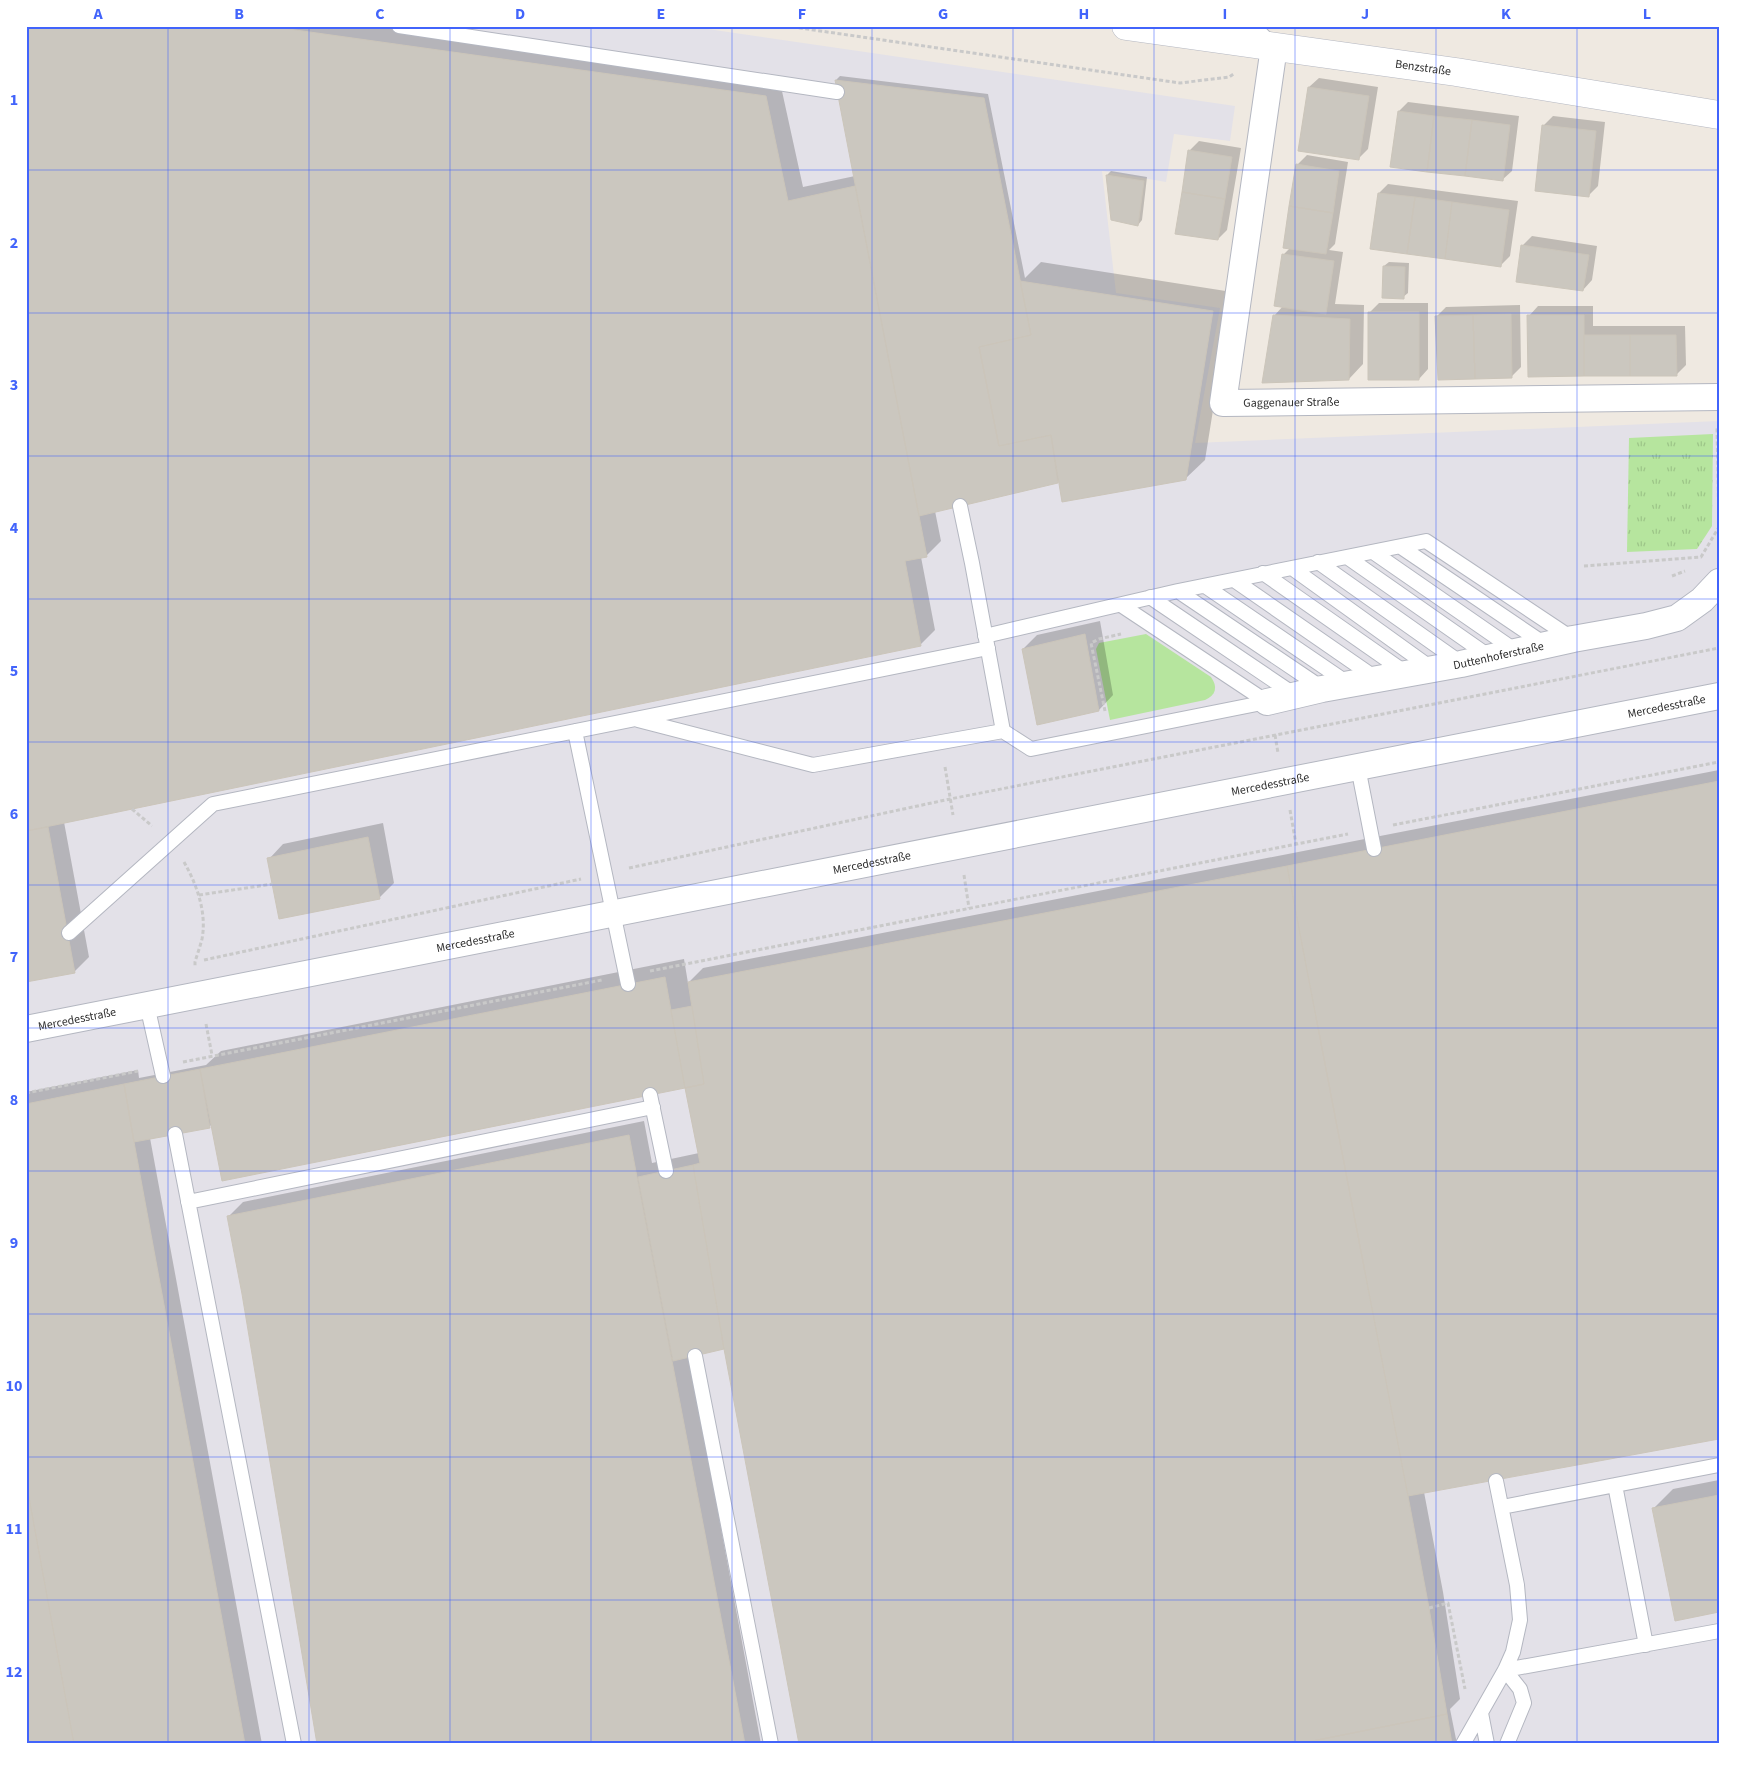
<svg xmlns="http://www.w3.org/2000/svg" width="1745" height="1770" font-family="'Source Sans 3',sans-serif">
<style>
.industrial{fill:#e3e1e8}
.grass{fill:#b6e59e}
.park{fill:url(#park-tufts)}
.shadow{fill:#0003}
.building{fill:#cbc7bf;stroke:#cbc5ba}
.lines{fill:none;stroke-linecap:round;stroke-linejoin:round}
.lane-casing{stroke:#b4b7c1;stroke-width:16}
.street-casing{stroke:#b4b7c1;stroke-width:28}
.secondary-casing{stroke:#b4b7c1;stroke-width:29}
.path{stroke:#c9c9c9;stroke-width:3;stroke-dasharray:4 2.5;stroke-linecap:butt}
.lane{stroke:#fff;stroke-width:14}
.street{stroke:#fff;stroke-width:26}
.secondary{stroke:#fff;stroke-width:28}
.grid{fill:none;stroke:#4264fb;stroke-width:1;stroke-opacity:0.55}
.labels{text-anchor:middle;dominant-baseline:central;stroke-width:5;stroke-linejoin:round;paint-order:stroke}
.street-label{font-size:12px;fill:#2e2e2e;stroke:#fff}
.neatline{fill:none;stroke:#4264fb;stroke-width:2}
.grid-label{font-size:16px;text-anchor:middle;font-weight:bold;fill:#4264fb}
</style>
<defs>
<pattern id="park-tufts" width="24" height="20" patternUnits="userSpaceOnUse" patternTransform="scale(1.25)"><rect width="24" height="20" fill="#b6e59e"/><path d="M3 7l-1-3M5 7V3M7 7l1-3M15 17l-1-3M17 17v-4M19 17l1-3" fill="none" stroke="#9dc588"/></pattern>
</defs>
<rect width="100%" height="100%" fill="#efe9e1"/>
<path class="industrial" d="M 26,26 L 687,26 L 1235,106 L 1230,141 L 1174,134 L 1166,182 L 1102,171 L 1116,293 L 1220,308 L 1195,443 L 1719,421 L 1719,1744 L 26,1744 Z"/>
<path class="grass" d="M 1146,634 L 1211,677 C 1218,687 1216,695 1205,700 L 1110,720 L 1096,649 L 1099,643 Z"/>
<path class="park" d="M 1713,434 L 1712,526 L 1697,549 L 1627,552 L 1629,438 Z"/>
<path class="shadow" d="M 26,26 L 382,26 L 780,82 L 803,187 L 855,176 L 836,80 L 840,76 L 988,94 L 1025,278 L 1041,262 L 1232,292 L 1205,460 L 1185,479 L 1059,480 L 935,511 L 941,541 L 926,556 L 921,557 L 935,630 L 921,644 L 64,822 L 89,957 L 74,972 L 26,981 Z
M 1319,78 L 1378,87 L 1368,149 L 1358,159 L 1299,150 L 1309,87 Z
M 1408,102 L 1519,116 L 1512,171 L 1502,180 L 1392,166 L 1399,111 Z
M 1553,116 L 1605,122 L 1598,186 L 1588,196 L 1543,126 Z
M 1199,141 L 1241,148 L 1227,230 L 1218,239 L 1189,151 Z
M 1307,155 L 1348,162 L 1335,244 L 1329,250 L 1343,252 L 1335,304 L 1364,305 L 1363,364 L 1349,379 L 1274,316 L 1283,306 L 1283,255 L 1290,248 L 1297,165 Z
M 1111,171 L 1147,177 L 1142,220 L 1138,225 L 1107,175 Z
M 1388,184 L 1518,201 L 1510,256 L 1501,265 L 1379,193 Z
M 1532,236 L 1597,246 L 1592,280 L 1583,290 L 1522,246 Z
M 1389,262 L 1409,263 L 1408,293 L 1403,297 L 1384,266 Z
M 1379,303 L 1428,303 L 1428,369 L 1419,379 L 1369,313 Z
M 1520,305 L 1521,367 L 1512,376 L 1437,316 L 1446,307 Z
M 1538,306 L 1593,306 L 1593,326 L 1685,326 L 1686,365 L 1676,375 L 1529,316 Z
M 1100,621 L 1113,695 L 1099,710 L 1038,723 L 1023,649 L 1037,635 Z
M 1719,770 L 1719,1438 L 1424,1492 L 1443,1592 L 1460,1699 L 1450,1709 L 1457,1744 L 801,1744 L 725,1347 L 689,1356 L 761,1744 L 318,1744 L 243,1294 L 228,1217 L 243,1202 L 644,1121 L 652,1163 L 699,1153 L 686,1086 L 223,1179 L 212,1124 L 210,1126 L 150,1138 L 262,1744 L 26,1744 L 26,1092 L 138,1070 L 139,1078 L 206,1065 L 221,1051 L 684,959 L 688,983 L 703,968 Z
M 383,823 L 394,883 L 379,898 L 269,859 L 283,844 Z
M 1719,1480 L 1719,1611 L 1654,1508 L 1673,1489 Z"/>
<path class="building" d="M 26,26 L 267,26 L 766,96 L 788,201 L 855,186 L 927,557 L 905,561 L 921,646 L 26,831 Z
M 835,80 L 984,98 L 1031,335 L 979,347 L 999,446 L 1051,435 L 1058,483 L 919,516 Z
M 1308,87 L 1369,96 L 1359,160 L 1298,151 Z
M 1398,111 L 1434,116 L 1427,172 L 1390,167 Z
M 1434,116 L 1472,120 L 1465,176 L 1427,172 Z
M 1472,120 L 1510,125 L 1503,181 L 1465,176 Z
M 1542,125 L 1596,131 L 1589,197 L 1535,191 Z
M 1188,150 L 1232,157 L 1225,199 L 1182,192 Z
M 1296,164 L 1339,171 L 1333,213 L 1289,206 Z
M 1106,175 L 1144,181 L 1138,226 L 1111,220 Z
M 1182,192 L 1225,199 L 1218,240 L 1175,234 Z
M 1378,193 L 1415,197 L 1407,254 L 1370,249 Z
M 1415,197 L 1452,202 L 1445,259 L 1407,254 Z
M 1452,202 L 1509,210 L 1501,267 L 1445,259 Z
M 1289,206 L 1333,213 L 1326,254 L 1283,248 Z
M 1521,245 L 1589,255 L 1583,291 L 1516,282 Z
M 1282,254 L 1334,261 L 1326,314 L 1274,306 Z
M 1383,266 L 1405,267 L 1404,299 L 1382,298 Z
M 1020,281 L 1213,311 L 1186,480 L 1062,502 L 1051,435 L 999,446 L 979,347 L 1031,335 Z
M 1368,312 L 1419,312 L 1419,380 L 1368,380 Z
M 1511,314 L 1512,378 L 1475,379 L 1473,315 Z
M 1273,315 L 1350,319 L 1349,380 L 1262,383 Z
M 1473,315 L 1475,379 L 1438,380 L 1435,316 Z
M 1527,315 L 1584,315 L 1584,376 L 1528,377 Z
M 1584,335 L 1630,335 L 1630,376 L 1584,376 Z
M 1630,335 L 1676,335 L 1677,376 L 1630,376 Z
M 1085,634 L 1099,711 L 1037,725 L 1022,649 Z
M 1719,781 L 1719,1439 L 1408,1496 L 1287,866 Z
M 48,827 L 75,973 L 26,982 L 26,831 Z
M 368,837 L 380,899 L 279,919 L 267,858 Z
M 1287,866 L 1408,1496 L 1429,1608 L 1447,1714 L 1298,1744 L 799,1744 L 724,1349 L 693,1165 L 700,1163 L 685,1088 L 704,1084 L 688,982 Z
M 665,977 L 685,1088 L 222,1181 L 200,1069 Z
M 692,1006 L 704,1084 L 685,1088 L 671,1010 Z
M 200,1069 L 210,1128 L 134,1142 L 124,1084 Z
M 124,1084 L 134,1142 L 245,1744 L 74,1744 L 26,1481 L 26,1104 Z
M 629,1135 L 745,1744 L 317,1744 L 242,1294 L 227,1216 Z
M 693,1165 L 724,1349 L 673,1361 L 638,1177 Z
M 26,1481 L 74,1744 L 26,1744 Z
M 1719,1495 L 1719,1612 L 1675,1621 L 1652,1508 Z
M 1447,1714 L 1452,1744 L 1298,1744 Z"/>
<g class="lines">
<g class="lane-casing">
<path id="lane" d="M 399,26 L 837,92
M 1254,26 L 1270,43
M 960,506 L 972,563 L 1003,731
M 1401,547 L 1546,645
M 1373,552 L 1516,651
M 1347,557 L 1490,657
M 1318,562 L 1461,663
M 1292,568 L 1431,668
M 1263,573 L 1406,673
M 1234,580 L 1377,679
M 1205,586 L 1349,684
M 1178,591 L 1322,688
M 1150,597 L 1295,695
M 1121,605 L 1267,702
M 985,636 L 1178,591 L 1426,541 L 1573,639
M 638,720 L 813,765 L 1003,731 L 1031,749 L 1267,702
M 575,731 L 628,984
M 1358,767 L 1374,849
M 69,933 L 213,804 L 988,648
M 147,1005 L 163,1076
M 650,1095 L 666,1171
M 175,1134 L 294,1744
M 188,1202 L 653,1107
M 695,1356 L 771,1744
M 1615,1485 L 1646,1645
M 1502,1507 L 1719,1465
M 1481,1713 L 1487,1744
M 1463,1744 L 1505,1670 L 1513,1652 L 1520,1620 L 1517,1585 L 1496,1481
M 1507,1744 L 1524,1703 L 1520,1689 L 1505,1670 L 1719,1631"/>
</g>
<g class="street-casing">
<g id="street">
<path id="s1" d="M 1274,47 L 1223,403 L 1719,397"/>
<path id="s2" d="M 1267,702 L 1322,689 L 1461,664 L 1573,639 L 1646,626 L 1677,618 L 1702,600 L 1719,582"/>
<path id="s3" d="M 26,1029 L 1719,696"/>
</g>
</g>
<g class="secondary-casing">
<g id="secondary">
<path id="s4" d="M 1126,26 L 1456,72 L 1719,115"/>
</g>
</g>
<path class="path" d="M 786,26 L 1180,83 L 1229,77 L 1235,73
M 1584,566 L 1701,557 L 1719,527 L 1717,427
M 1672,576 L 1685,571
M 1105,711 L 1091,643 L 1099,639 L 1121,634
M 1275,735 L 1278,753
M 945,767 L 953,815
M 132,809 L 152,826
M 1290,810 L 1296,844
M 1393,825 L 1719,762
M 184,862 C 197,885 207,913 202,939 C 200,947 197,955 195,962 L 195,966
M 629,868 L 950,799 L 1719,648
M 964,875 L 969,908
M 199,895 L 273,884
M 204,960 L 581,879
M 650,971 L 1348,834
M 206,1024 L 212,1055
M 183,1062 L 602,980
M 26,1093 L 138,1071
M 1429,1608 L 1448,1603 L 1465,1689"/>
<use href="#lane" class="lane"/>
<use href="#street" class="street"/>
<use href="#secondary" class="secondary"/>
</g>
<path class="grid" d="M 168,26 L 168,1744M 309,26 L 309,1744M 450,26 L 450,1744M 591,26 L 591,1744M 732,26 L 732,1744M 872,26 L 872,1744M 1013,26 L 1013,1744M 1154,26 L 1154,1744M 1295,26 L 1295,1744M 1436,26 L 1436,1744M 1577,26 L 1577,1744M 26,170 L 1719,170M 26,313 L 1719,313M 26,456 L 1719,456M 26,599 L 1719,599M 26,742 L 1719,742M 26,885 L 1719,885M 26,1028 L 1719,1028M 26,1171 L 1719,1171M 26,1314 L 1719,1314M 26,1457 L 1719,1457M 26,1600 L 1719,1600"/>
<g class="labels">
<g class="street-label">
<text stroke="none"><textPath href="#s4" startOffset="300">Benzstraße</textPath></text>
<text stroke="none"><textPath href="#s1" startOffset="428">Gaggenauer Straße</textPath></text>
<text stroke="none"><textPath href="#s2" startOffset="236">Duttenhoferstraße</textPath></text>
<text stroke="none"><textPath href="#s3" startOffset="1672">Mercedesstraße</textPath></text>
<text stroke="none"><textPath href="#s3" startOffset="1268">Mercedesstraße</textPath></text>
<text stroke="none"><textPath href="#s3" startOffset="862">Mercedesstraße</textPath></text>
<text stroke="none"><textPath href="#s3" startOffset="458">Mercedesstraße</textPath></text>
<text stroke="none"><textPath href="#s3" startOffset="52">Mercedesstraße</textPath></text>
</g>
</g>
<rect width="1745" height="1770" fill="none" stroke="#ffffff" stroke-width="55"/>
<rect x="28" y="28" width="1690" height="1714" class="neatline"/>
<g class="grid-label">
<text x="98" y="19">A</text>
<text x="239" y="19">B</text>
<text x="380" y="19">C</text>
<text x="520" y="19">D</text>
<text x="661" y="19">E</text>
<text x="802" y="19">F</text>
<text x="943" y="19">G</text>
<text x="1084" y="19">H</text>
<text x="1225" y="19">I</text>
<text x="1365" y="19">J</text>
<text x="1506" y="19">K</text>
<text x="1647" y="19">L</text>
<text x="14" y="105">1</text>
<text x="14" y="248">2</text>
<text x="14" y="390">3</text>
<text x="14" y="533">4</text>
<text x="14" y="676">5</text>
<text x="14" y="819">6</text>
<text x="14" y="962">7</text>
<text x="14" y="1105">8</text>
<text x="14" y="1248">9</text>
<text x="14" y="1391">10</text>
<text x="14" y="1534">11</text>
<text x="14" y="1677">12</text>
</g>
</svg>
